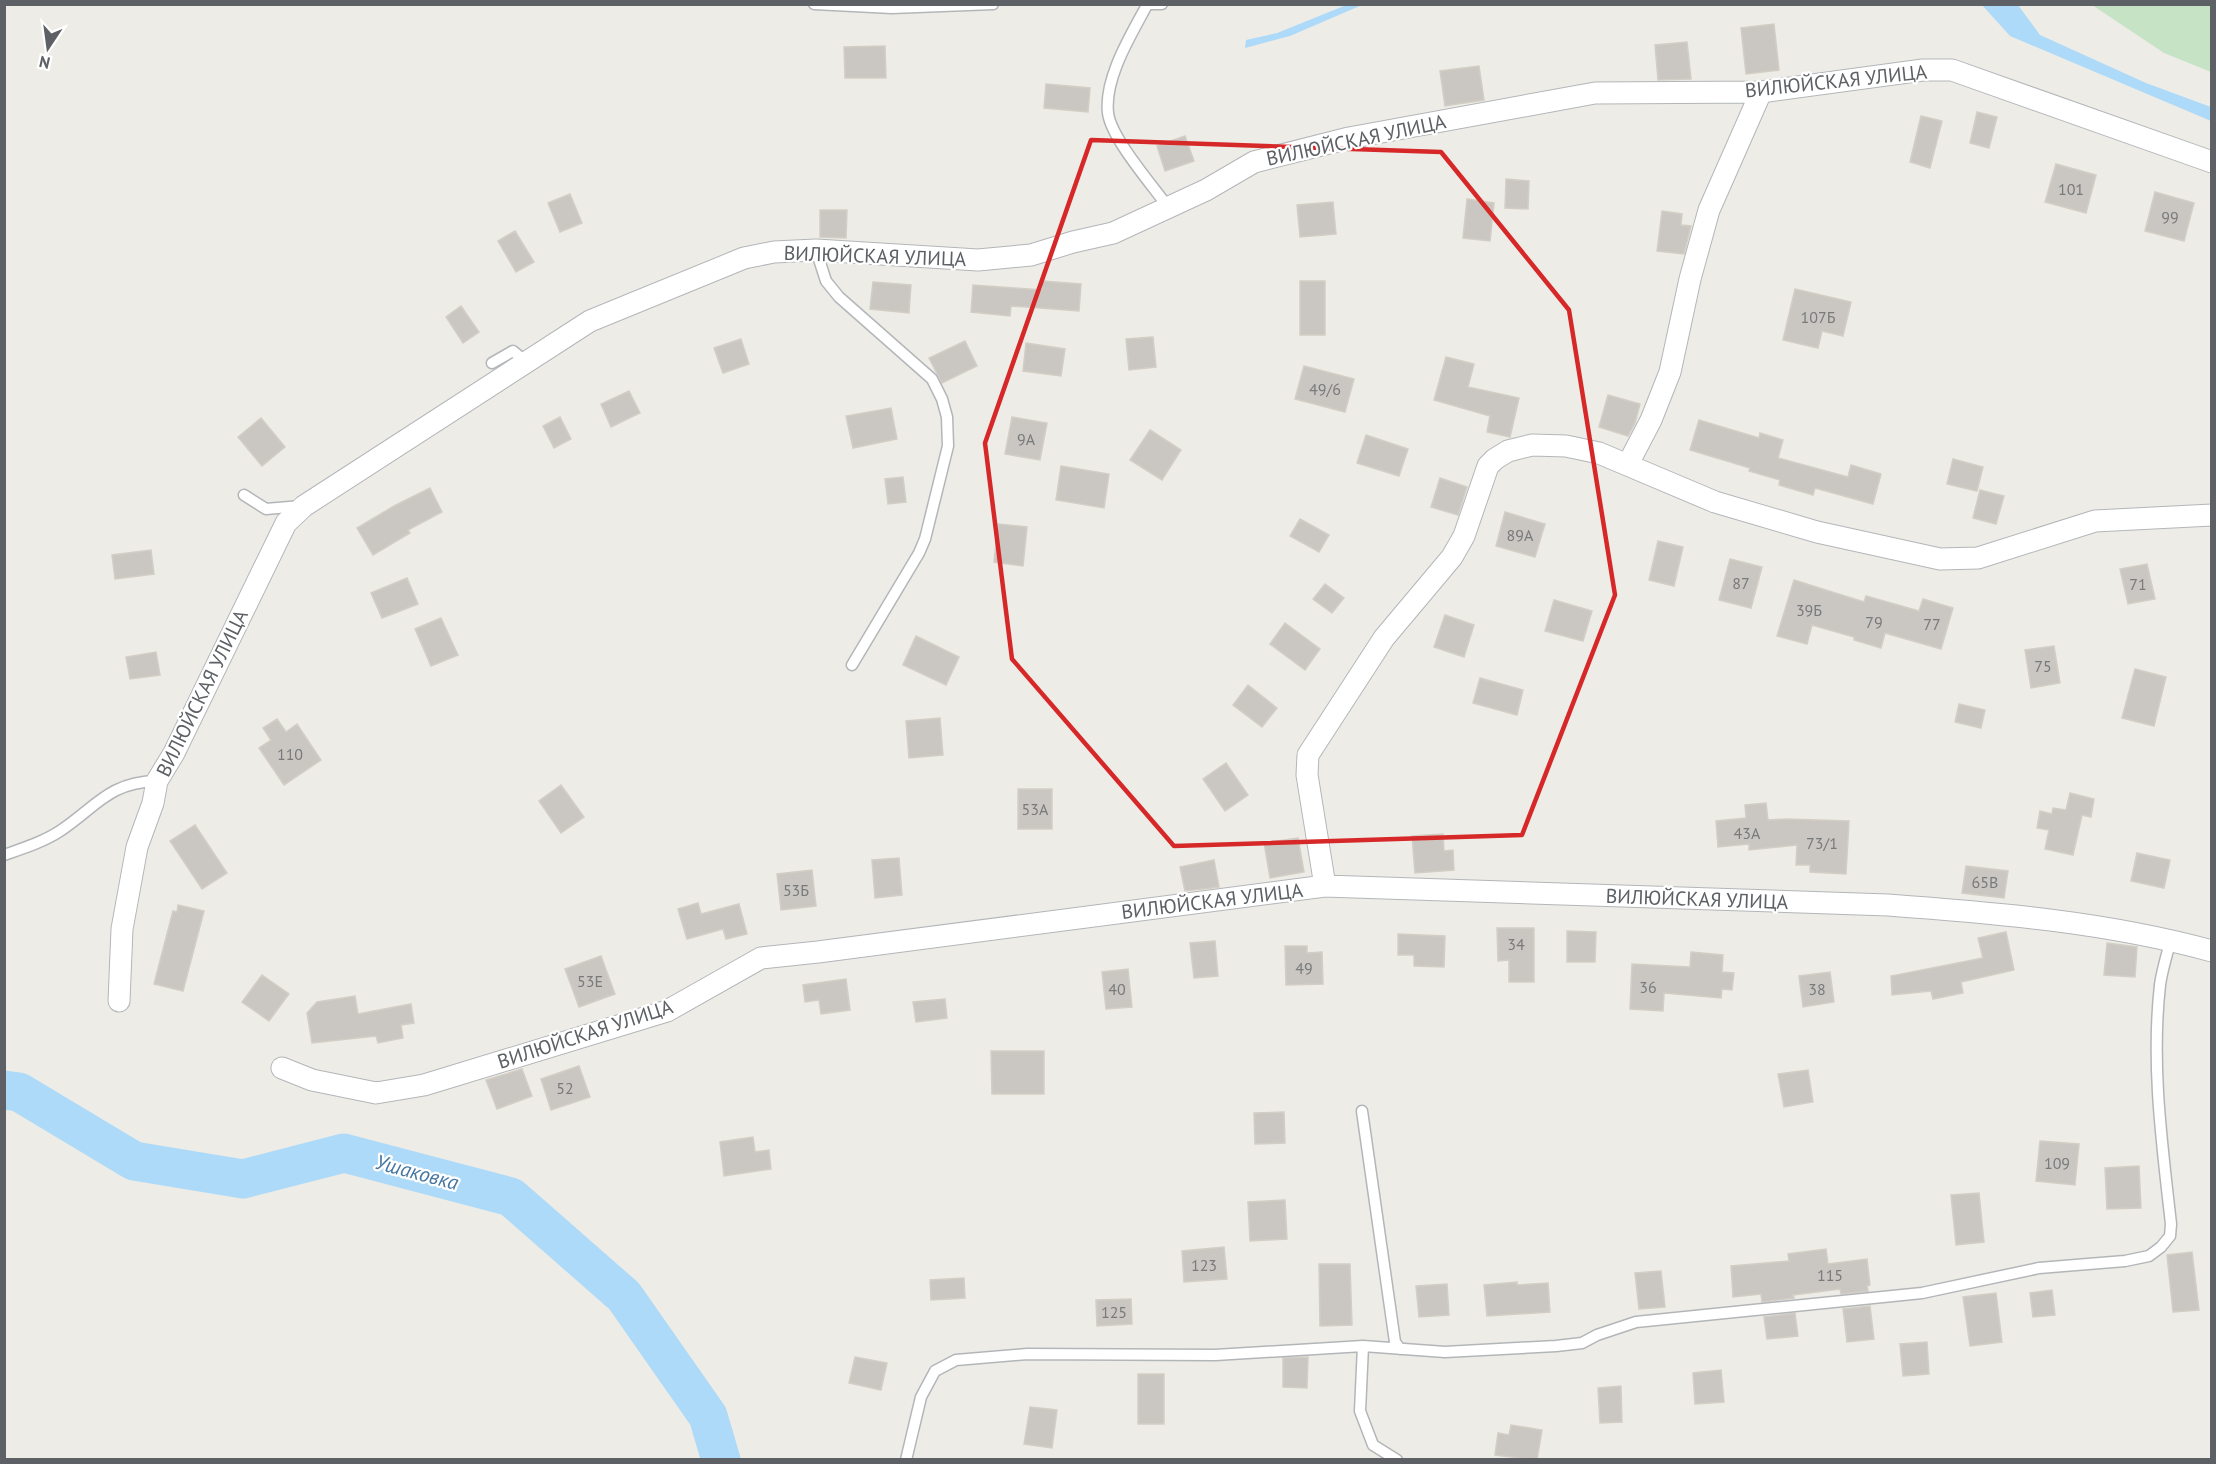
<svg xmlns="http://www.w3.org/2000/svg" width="2216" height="1464" font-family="'PT Sans',sans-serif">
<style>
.green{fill:#c6e4c5}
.water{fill:#addaf8}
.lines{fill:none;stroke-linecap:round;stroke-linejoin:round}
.river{stroke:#addaf8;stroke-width:39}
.building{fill:#cac7c2;stroke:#d3cec5;stroke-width:1.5}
.lane-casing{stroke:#b3b6b9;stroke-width:13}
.street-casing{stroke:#b3b6b9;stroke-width:23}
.lane{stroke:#fff;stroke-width:10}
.street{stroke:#fff;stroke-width:21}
.marked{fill:none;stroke:#d62828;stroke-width:4.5;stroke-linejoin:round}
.labels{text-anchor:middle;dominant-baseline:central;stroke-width:4.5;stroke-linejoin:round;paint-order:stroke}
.number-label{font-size:16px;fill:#787a7c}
.street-label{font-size:20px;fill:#5d6165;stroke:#fff}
.water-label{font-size:21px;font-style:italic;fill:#4777a1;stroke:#fff}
</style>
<rect width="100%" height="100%" fill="#eeece6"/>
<path class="green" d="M 2092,5 L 2211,5 L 2211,72 L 2164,53 Z"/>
<path class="water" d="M 1349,4 L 1362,5 L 1290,36 L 1245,48 L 1246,40 L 1277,33 Z
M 1982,5 L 2018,5 L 2040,35 L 2146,83 L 2211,107 L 2211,121 L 2010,36 Z"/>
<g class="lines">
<path class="river" d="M 4,1090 L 19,1092 L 134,1161 L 243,1179 L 344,1153 L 511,1197 L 624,1296 L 708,1416 L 721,1460"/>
</g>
<path class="building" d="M 1774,24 L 1779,70 L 1746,74 L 1741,28 Z
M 1687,42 L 1691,79 L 1658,80 L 1655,45 Z
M 885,46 L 886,78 L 845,78 L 844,47 Z
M 1479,66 L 1484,100 L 1445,106 L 1440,71 Z
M 1046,84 L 1090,88 L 1088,112 L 1044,108 Z
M 1977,112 L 1997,117 L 1989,148 L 1970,143 Z
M 1921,116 L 1942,121 L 1930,168 L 1910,162 Z
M 1185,136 L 1194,161 L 1165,171 L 1157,146 Z
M 2056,164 L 2096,175 L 2086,213 L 2045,202 Z
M 1506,179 L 1529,181 L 1528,209 L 1505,208 Z
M 2155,192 L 2194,203 L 2184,241 L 2145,231 Z
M 570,194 L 582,223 L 560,232 L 548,203 Z
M 1467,199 L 1494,203 L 1490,241 L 1463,238 Z
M 1333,202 L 1336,234 L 1300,237 L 1297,205 Z
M 820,210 L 847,210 L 846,238 L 820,237 Z
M 1662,211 L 1682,214 L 1681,225 L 1691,226 L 1684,254 L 1657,251 Z
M 515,231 L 534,262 L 516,272 L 498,241 Z
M 1042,281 L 1081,284 L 1079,311 L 1011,306 L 1010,316 L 971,312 L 973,285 L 1042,290 Z
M 1300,281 L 1325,281 L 1325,335 L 1300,335 Z
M 873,282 L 911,285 L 909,313 L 870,309 Z
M 1795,289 L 1851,302 L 1843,336 L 1822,331 L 1818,348 L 1783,340 Z
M 461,306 L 479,332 L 463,343 L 446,317 Z
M 1153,337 L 1156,367 L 1129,370 L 1126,339 Z
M 741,339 L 749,364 L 723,373 L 714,348 Z
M 965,341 L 977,366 L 942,383 L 929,358 Z
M 1026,343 L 1065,349 L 1061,376 L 1023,371 Z
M 1446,357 L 1474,364 L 1468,387 L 1519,398 L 1510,437 L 1487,432 L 1490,416 L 1434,400 Z
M 1304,366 L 1354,379 L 1345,412 L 1295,399 Z
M 629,391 L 640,413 L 611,427 L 601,404 Z
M 1608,395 L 1640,404 L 1635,423 L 1628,436 L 1599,427 Z
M 891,408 L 897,439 L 853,448 L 846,416 Z
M 560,417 L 571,439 L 554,448 L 543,426 Z
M 1012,417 L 1047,423 L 1040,460 L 1005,454 Z
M 261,418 L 285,447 L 262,466 L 238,437 Z
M 1699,420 L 1759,438 L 1760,433 L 1783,440 L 1778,458 L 1848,477 L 1851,465 L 1881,474 L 1873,504 L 1815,488 L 1813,495 L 1779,485 L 1780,480 L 1749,471 L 1750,468 L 1690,450 Z
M 1150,430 L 1181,450 L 1162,480 L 1130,460 Z
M 1366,435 L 1408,449 L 1399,476 L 1357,463 Z
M 1953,459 L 1983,467 L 1977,491 L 1947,484 Z
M 1061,466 L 1109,474 L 1104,508 L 1056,500 Z
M 903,477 L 906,502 L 888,504 L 885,479 Z
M 1440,478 L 1467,487 L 1458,515 L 1431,507 Z
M 430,488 L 442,512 L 408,530 L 410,533 L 373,555 L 357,528 L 394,506 Z
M 1980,490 L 2004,496 L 1996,524 L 1973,518 Z
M 1505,512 L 1545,524 L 1535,557 L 1496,546 Z
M 1300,519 L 1329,535 L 1319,552 L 1290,536 Z
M 998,524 L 1027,527 L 1023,566 L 994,562 Z
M 1658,541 L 1683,547 L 1674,586 L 1649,580 Z
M 151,550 L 154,574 L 115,579 L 112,555 Z
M 1730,559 L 1762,567 L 1751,608 L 1719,600 Z
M 2147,564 L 2155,599 L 2128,604 L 2120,569 Z
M 407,578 L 418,604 L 382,618 L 371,593 Z
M 1794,580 L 1864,602 L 1866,596 L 1919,611 L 1923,599 L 1953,608 L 1941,649 L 1885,633 L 1881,648 L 1854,640 L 1854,637 L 1812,625 L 1807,644 L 1777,636 Z
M 1325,584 L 1344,598 L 1332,613 L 1313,599 Z
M 1554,600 L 1592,611 L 1583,641 L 1545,631 Z
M 1445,615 L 1474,625 L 1464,657 L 1434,647 Z
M 441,618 L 458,655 L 431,666 L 415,629 Z
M 1285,623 L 1320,649 L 1305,670 L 1270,644 Z
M 916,636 L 959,657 L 946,685 L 903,665 Z
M 2054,646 L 2060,683 L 2031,688 L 2025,650 Z
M 156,652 L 160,675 L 130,679 L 126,657 Z
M 2135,669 L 2166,677 L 2154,726 L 2122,718 Z
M 1480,678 L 1523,690 L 1517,715 L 1473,703 Z
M 1248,685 L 1277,708 L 1262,727 L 1233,705 Z
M 1959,704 L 1985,710 L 1981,728 L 1955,722 Z
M 940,718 L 943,755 L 909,758 L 906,721 Z
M 277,719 L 286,732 L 297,724 L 321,760 L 284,785 L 259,748 L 271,740 L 263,728 Z
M 1226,763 L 1248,795 L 1225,811 L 1203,779 Z
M 561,785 L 584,817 L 561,833 L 539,801 Z
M 1018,789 L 1052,789 L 1052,829 L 1018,829 Z
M 2070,793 L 2094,799 L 2091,817 L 2082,815 L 2073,855 L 2045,849 L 2049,830 L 2037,828 L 2040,811 L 2052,814 L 2053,808 L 2066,810 Z
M 1766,803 L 1768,820 L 1787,819 L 1849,821 L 1846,874 L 1810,872 L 1810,865 L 1796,865 L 1797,845 L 1749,850 L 1749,844 L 1718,847 L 1716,821 L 1746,818 L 1745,805 Z
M 195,825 L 227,873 L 202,889 L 170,841 Z
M 1443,834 L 1444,851 L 1453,850 L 1454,870 L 1415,873 L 1412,836 Z
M 1298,838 L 1304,872 L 1270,878 L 1264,843 Z
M 2137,853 L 2170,860 L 2164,888 L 2131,881 Z
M 899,858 L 902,895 L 875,898 L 872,860 Z
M 1214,860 L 1219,887 L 1185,891 L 1180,867 Z
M 1966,866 L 2008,871 L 2004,898 L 1962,893 Z
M 812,870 L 816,906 L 781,910 L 777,874 Z
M 698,903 L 701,914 L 739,904 L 747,934 L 726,939 L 723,929 L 687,939 L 678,909 Z
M 178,905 L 204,911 L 183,991 L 154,984 L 173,911 L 177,912 Z
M 1497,928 L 1534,928 L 1534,982 L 1509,982 L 1509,960 L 1498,961 Z
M 1567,931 L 1596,932 L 1595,962 L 1567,962 Z
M 2006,932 L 2014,970 L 1961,982 L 1963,993 L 1933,999 L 1931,991 L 1892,995 L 1891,976 L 1983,958 L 1978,938 Z
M 1398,934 L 1445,936 L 1444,967 L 1414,966 L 1414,955 L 1398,955 Z
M 1215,941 L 1218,976 L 1194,978 L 1190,943 Z
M 2107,943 L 2137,947 L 2135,977 L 2104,975 Z
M 1285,946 L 1307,946 L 1307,953 L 1322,952 L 1323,984 L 1286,985 Z
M 1691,952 L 1723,955 L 1722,972 L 1734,973 L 1732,990 L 1722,989 L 1721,998 L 1664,993 L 1663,1011 L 1630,1009 L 1632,964 L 1690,967 Z
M 601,956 L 615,994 L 579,1007 L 565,969 Z
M 1128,969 L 1132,1007 L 1106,1009 L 1102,972 Z
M 1830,972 L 1834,1002 L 1803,1007 L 1799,976 Z
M 262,975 L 289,994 L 269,1021 L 242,1002 Z
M 846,979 L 850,1010 L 821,1014 L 819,1000 L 805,1002 L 803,985 Z
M 355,996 L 358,1014 L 411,1004 L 414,1023 L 401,1025 L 403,1038 L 378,1043 L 376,1036 L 312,1043 L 307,1013 L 317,1002 Z
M 945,999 L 947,1018 L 916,1022 L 913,1002 Z
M 991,1051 L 1044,1051 L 1044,1094 L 992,1094 Z
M 579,1066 L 590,1097 L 551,1110 L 541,1079 Z
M 522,1069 L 532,1096 L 497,1109 L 486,1080 Z
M 1808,1070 L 1813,1102 L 1784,1107 L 1778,1074 Z
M 1284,1112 L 1285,1143 L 1255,1144 L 1254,1113 Z
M 753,1137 L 755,1152 L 769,1150 L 771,1169 L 724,1176 L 720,1142 Z
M 2040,1141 L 2079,1144 L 2075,1185 L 2036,1181 Z
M 2139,1166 L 2141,1208 L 2107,1209 L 2105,1168 Z
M 1979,1193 L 1984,1242 L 1956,1245 L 1951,1195 Z
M 1285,1200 L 1287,1239 L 1250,1241 L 1248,1202 Z
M 1224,1247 L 1227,1279 L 1184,1282 L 1182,1251 Z
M 1826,1249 L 1828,1264 L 1867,1259 L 1870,1285 L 1867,1286 L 1868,1291 L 1841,1294 L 1840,1289 L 1793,1295 L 1794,1298 L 1762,1302 L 1761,1294 L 1733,1297 L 1731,1266 L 1789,1261 L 1788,1254 Z
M 2192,1252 L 2199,1310 L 2173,1312 L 2167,1255 Z
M 1319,1264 L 1350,1264 L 1352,1325 L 1320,1326 Z
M 1661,1271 L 1665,1307 L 1639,1309 L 1635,1273 Z
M 964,1278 L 965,1298 L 931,1300 L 930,1280 Z
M 1517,1282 L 1517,1285 L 1548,1283 L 1550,1312 L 1487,1316 L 1484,1285 Z
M 1447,1284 L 1449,1315 L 1419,1317 L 1416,1286 Z
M 2052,1290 L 2055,1315 L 2033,1317 L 2030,1293 Z
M 1996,1293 L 2002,1342 L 1970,1346 L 1963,1297 Z
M 1131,1299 L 1132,1324 L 1097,1326 L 1096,1300 Z
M 1870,1306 L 1874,1339 L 1847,1342 L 1843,1309 Z
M 1795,1313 L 1798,1336 L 1767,1339 L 1764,1317 Z
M 1927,1342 L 1929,1374 L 1903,1376 L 1900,1344 Z
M 855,1357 L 887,1363 L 881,1390 L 849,1383 Z
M 1308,1357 L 1307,1388 L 1283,1387 L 1283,1358 Z
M 1721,1370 L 1724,1402 L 1695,1404 L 1693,1373 Z
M 1138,1374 L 1164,1374 L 1164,1424 L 1138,1424 Z
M 1621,1386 L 1622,1422 L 1600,1423 L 1598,1388 Z
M 1030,1407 L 1057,1410 L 1052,1448 L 1024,1444 Z
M 1511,1425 L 1542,1430 L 1537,1460 L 1495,1455 L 1498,1433 L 1509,1435 Z"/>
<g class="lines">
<g class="lane-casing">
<path id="lane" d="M 814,4 L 892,8 L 993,4
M 1146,4 L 1162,4
M 1147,5 C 1131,35 1104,78 1108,113 C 1111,138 1152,185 1168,207
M 816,250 L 826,281 L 839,297 L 932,379 L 942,399 L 947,417 L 948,446 L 925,539 L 919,553 L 852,665
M 492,363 L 513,351 L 526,362
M 244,495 L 266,509 L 301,506
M 4,855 C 24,848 43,842 60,831 C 96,807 109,782 157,781
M 1362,1111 L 1395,1342 L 1400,1349
M 1363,1346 L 1360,1411 L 1373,1445 L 1397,1460
M 906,1460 L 921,1397 L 935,1371 L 956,1360 L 1027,1354 L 1215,1355 L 1363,1346 L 1445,1352 L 1556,1346 L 1582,1343 L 1597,1335 L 1636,1322 L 1922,1293 L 2039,1268 L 2125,1261 L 2149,1256 L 2161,1247 L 2170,1236 L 2171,1224 C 2162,1144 2151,1065 2160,985 C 2162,970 2167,954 2171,940"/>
</g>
<g class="street-casing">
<path id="street" d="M 1628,464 L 1651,420 L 1670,372 L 1690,279 L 1709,210 L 1761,92
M 1325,886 L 1307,775 L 1308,755 L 1384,638 L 1452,557 L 1464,536 L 1488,466 L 1495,459 L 1508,451 L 1532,445 L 1566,446 L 1599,453 L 1715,502 L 1817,532 L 1940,559 L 1978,558 L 2095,521 L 2212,515
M 119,1001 L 122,929 L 137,847 L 153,803 L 157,781 L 174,753 L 286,523 L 304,506 L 590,321 L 744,258 L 774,252 L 816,250 L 978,260 L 1031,255 L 1073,242 L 1113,233 L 1206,190 L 1254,162 L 1349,138 L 1595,93 L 1761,92 L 1923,70 L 1952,70 L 2212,162
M 282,1068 L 312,1080 L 376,1093 L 424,1085 L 667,1011 L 761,958 L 818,952 L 1325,886 L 1888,905 C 1997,913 2106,922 2212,951"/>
</g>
<use href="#lane" class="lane"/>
<use href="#street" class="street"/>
</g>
<path class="marked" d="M 1091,140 L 1441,152 L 1569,310 L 1615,595 L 1522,835 L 1174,846 L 1012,659 L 985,443 Z"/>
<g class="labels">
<g class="number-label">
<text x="2071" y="189">101</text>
<text x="2170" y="217">99</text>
<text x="1818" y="317">107Б</text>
<text x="1325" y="389">49/6</text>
<text x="1026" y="439">9А</text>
<text x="1520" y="535">89А</text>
<text x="1741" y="583">87</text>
<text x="2138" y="584">71</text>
<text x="1809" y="610">39Б</text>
<text x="1874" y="622">79</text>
<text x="1932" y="624">77</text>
<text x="2043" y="666">75</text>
<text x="290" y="754">110</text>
<text x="1035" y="809">53А</text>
<text x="1747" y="833">43А</text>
<text x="1822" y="843">73/1</text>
<text x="1985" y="882">65В</text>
<text x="796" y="890">53Б</text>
<text x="1516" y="944">34</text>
<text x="1304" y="968">49</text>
<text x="590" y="981">53Е</text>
<text x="1648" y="987">36</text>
<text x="1117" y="989">40</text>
<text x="1817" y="989">38</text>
<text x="565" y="1088">52</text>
<text x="2057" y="1163">109</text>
<text x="1204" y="1265">123</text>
<text x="1830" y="1275">115</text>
<text x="1114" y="1312">125</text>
</g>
<g class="street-label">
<text transform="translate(1836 81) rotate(-6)">ВИЛЮЙСКАЯ УЛИЦА</text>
<text transform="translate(1356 140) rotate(-12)">ВИЛЮЙСКАЯ УЛИЦА</text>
<text transform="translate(875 256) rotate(2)">ВИЛЮЙСКАЯ УЛИЦА</text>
<text transform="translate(202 693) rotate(-64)">ВИЛЮЙСКАЯ УЛИЦА</text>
<text transform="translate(1697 899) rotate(2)">ВИЛЮЙСКАЯ УЛИЦА</text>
<text transform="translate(1212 901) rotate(-7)">ВИЛЮЙСКАЯ УЛИЦА</text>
<text transform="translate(585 1034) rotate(-18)">ВИЛЮЙСКАЯ УЛИЦА</text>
</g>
<g class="water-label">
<text transform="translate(417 1172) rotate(15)">Ушаковка</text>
</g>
</g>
<rect width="2216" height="1464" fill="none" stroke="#5d6165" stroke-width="12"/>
<g transform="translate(48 48) rotate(193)" stroke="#ffffff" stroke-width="4.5" paint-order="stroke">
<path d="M0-4.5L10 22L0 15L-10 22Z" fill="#5d6165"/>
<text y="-9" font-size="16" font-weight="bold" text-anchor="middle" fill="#5d6165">N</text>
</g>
</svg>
